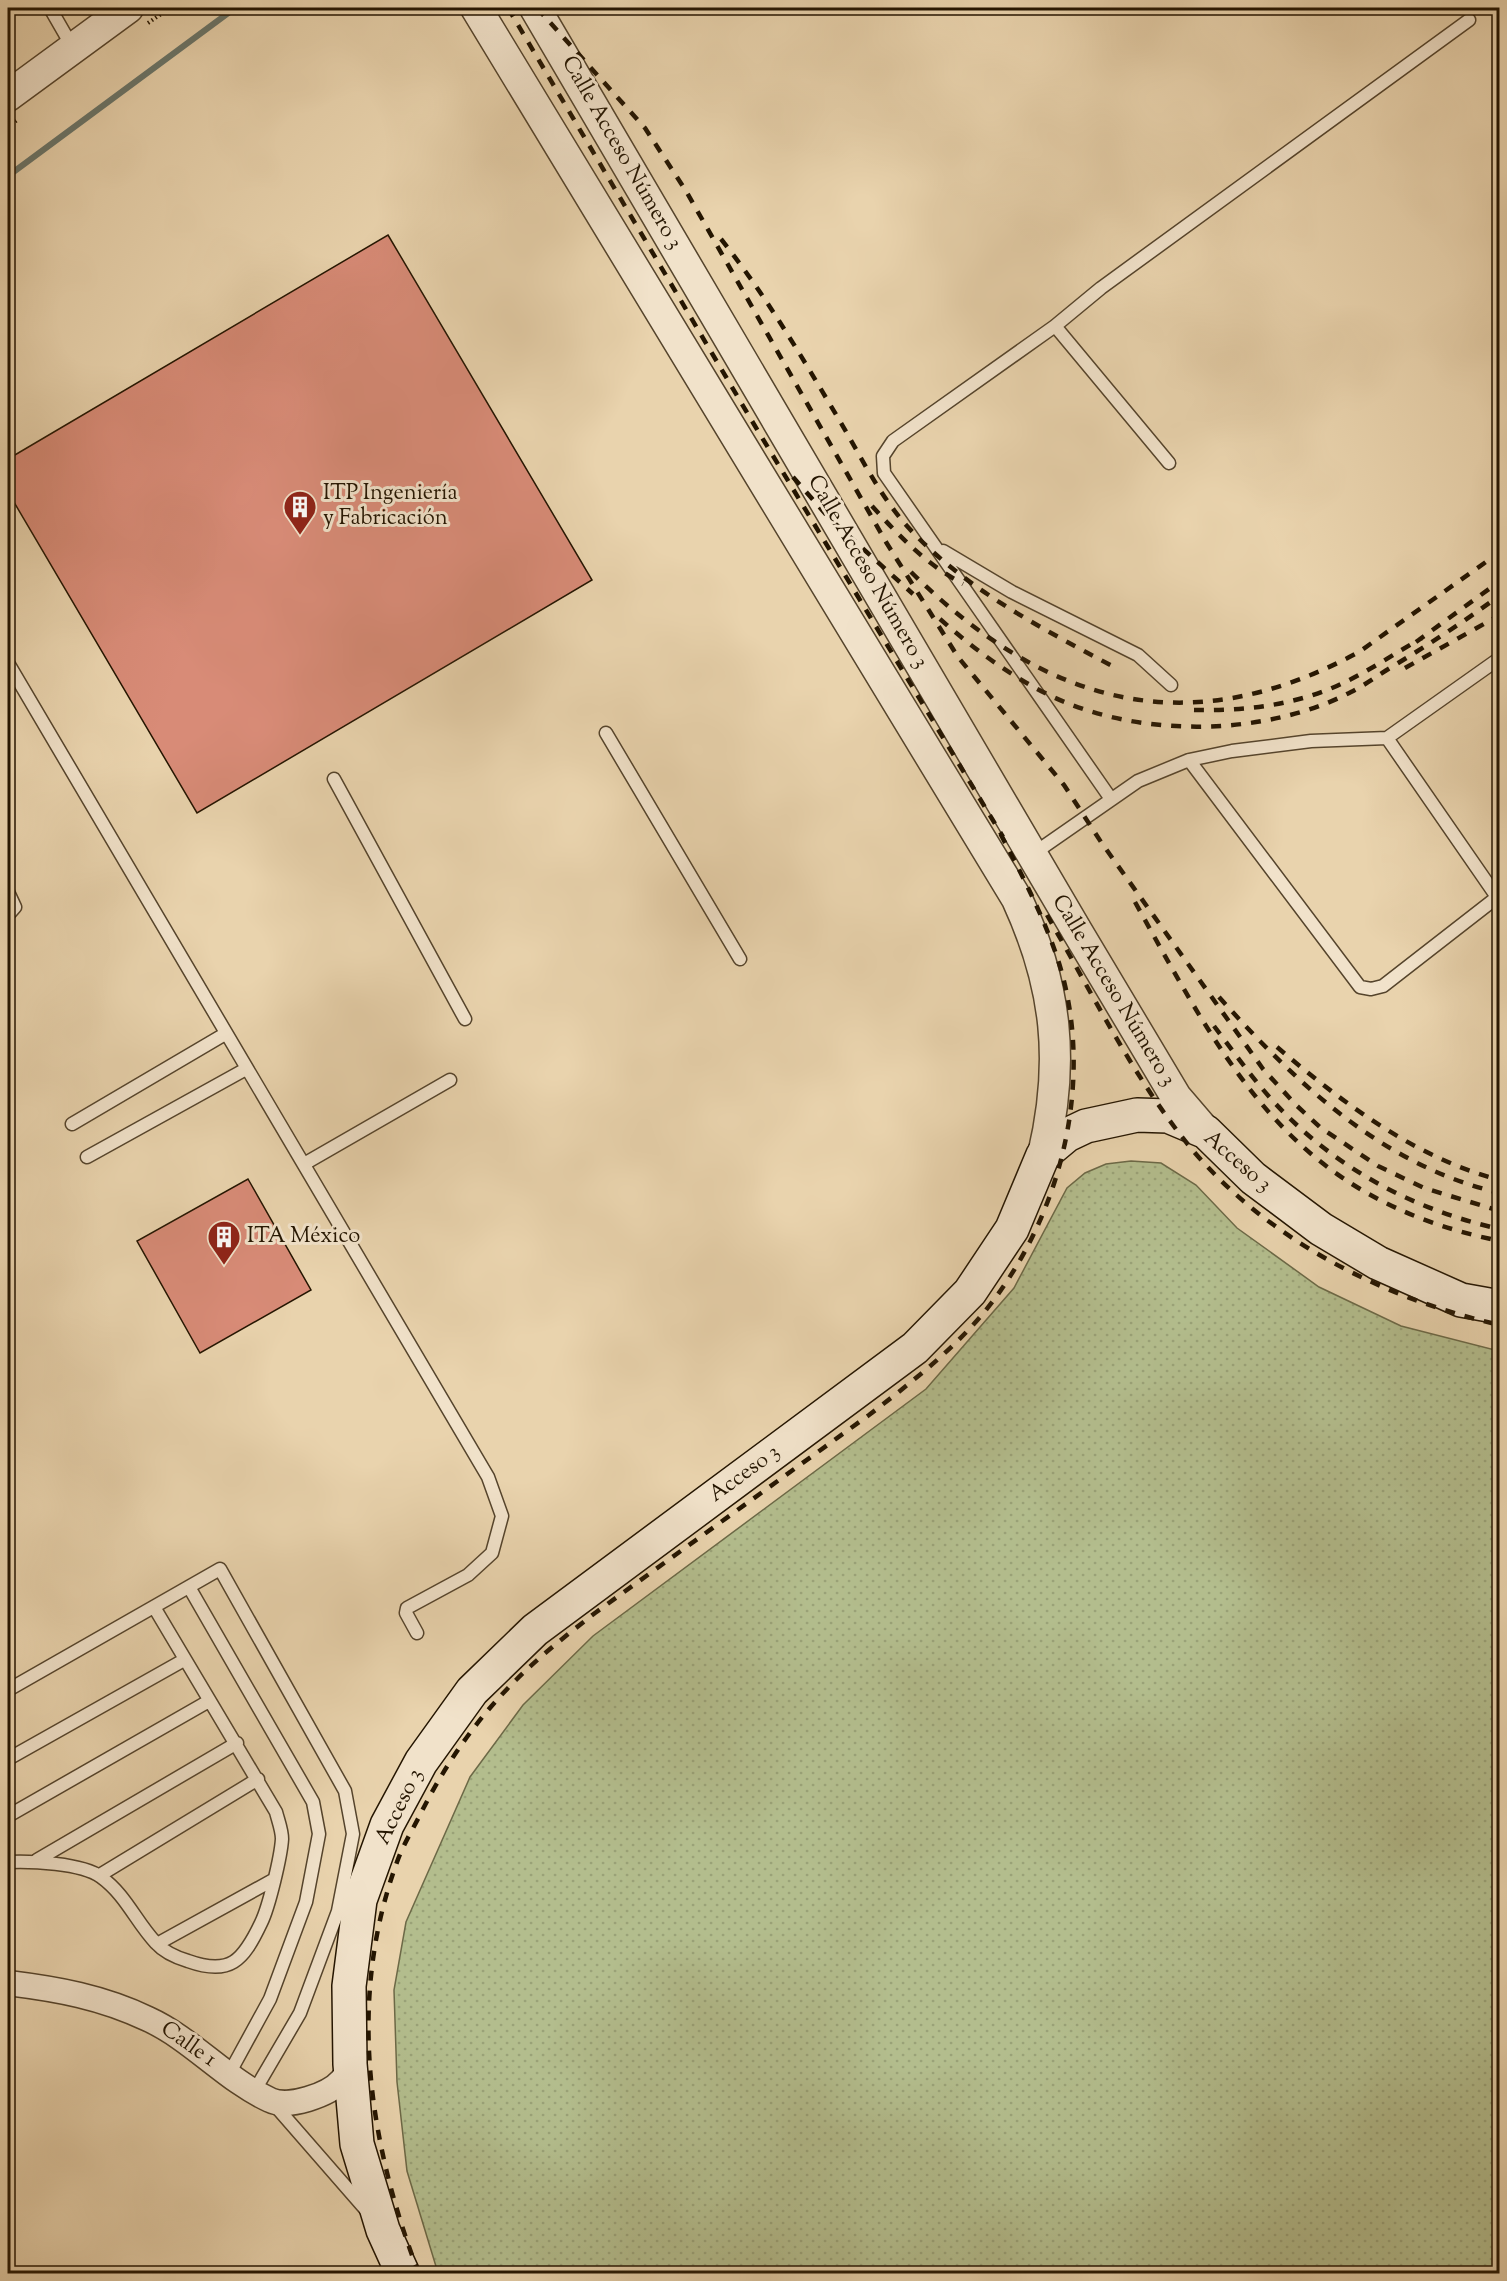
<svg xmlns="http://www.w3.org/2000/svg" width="1507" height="2281" font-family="'Sorts Mill Goudy',serif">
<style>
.grass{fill:url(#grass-dots);stroke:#6c6947;stroke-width:1.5}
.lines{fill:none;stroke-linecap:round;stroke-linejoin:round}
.stream{stroke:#6a766b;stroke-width:6}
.building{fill:#d88b77;stroke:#241501;stroke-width:1.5}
.service-casing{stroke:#55442c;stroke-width:15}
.minor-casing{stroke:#55442c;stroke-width:27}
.tertiary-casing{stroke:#55442c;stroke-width:33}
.secondary-casing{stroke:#241501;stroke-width:36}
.path{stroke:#241501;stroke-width:4;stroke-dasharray:1.5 3;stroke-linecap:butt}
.service{stroke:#f1e2ca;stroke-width:12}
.minor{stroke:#f1e2ca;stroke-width:24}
.tertiary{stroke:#f1e2ca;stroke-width:30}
.secondary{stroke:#f1e2ca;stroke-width:33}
.rail{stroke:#241501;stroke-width:4.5;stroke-dasharray:10 10;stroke-linecap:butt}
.labels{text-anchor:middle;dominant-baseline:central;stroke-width:6;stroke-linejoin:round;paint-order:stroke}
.street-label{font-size:22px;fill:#241501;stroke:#f1e2ca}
.poi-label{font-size:22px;fill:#241501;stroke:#f1e2ca;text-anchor:start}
</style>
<defs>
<pattern id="grass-dots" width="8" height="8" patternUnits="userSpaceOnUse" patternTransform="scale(1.5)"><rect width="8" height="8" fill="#b3bd8d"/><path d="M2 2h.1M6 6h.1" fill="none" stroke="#9aa278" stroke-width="1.8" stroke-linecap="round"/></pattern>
</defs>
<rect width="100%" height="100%" fill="#e9d3ad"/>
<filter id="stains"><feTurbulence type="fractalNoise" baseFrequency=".00333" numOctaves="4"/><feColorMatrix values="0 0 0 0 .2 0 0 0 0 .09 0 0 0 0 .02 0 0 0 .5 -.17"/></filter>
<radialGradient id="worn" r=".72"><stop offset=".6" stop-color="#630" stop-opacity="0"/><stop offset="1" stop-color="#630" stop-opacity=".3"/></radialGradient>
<path class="grass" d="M 1131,1161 L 1161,1163 L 1196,1185 L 1237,1228 L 1319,1287 L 1401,1326 L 1499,1351 L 1499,2273 L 438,2273 L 407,2171 L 397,2082 L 394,1990 L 406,1922 L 470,1777 L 523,1705 L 593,1636 L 926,1389 L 1014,1288 L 1067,1188 L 1085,1173 L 1106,1164 Z"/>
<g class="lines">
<path class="stream" d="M 8,176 L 235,8"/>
</g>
<path class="building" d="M 388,235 L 592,580 L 197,813 L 8,492 L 8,459 Z
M 248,1179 L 311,1290 L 200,1353 L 137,1241 Z"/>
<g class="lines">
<g class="service-casing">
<path id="service" d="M 50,8 L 73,48
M 1055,326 L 1169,463
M 943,551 L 1012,592 L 1138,655 L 1171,685
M 8,663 L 488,1477 L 502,1516 L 492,1553 L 468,1575 L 407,1608 L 406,1613 L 417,1633
M 606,733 L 740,959
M 1387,738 L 1497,897
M 1189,760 L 1360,987 L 1371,989 L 1383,986 L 1500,895
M 334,779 L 465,1019
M 1111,799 L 884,473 L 883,456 L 893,441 L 1055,326 L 1101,288 L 1469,20
M 1033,854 L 1138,781 L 1189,760 L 1232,751 L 1311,741 L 1387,738 L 1500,658
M 8,892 L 15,907 L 8,915
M 72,1124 L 225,1034
M 87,1157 L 246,1069
M 304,1164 L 450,1080
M 189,1587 L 313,1802 L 319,1834 L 306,1902 L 270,1999 L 229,2074
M 8,1690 L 220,1569 L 345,1791 L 353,1834 L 338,1911 L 300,2013 L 255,2090
M 8,1759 L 184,1660
M 8,1816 L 209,1701
M 37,1860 L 237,1743
M 8,1862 C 30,1861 82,1863 101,1877 C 126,1895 136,1922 156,1943 C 164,1952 178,1958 188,1961 C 230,1976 243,1961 261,1923 C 269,1907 281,1856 282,1839 C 282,1830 278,1820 276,1812 L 154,1607
M 100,1875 L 258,1779
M 157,1944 L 273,1880
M 272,2102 L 367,2211"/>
</g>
<g class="minor-casing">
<path id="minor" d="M 8,1983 C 57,1989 102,1997 148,2019 C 192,2039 226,2080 270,2100 C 288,2109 329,2095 342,2080 C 346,2076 348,2069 350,2064"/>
</g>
<g class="tertiary-casing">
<path id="tertiary" d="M 476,8 L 1017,899 C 1057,986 1065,1062 1043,1155
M 535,8 L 1077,931 L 1176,1097 L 1206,1132
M 8,96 L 128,8"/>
</g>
<g class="secondary-casing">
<path id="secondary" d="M 403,2274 L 383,2230 L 357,2144 L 350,2064 L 349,1986 L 360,1900 L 387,1825 L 421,1762 L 472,1691 L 535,1630 L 915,1348 L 970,1292 L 1012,1229 L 1043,1155 L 1067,1135 L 1086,1126 L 1137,1115 L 1168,1116 L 1206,1132 L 1253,1178 L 1321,1229 L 1378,1263 L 1461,1300 L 1500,1307"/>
</g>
<path class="path" d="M 148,23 L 170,8
M 8,127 L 17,120"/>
<use href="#service" class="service"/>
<use href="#minor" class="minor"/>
<use href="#tertiary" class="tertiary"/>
<use href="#secondary" class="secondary"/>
<path class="rail" d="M 508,8 L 752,421 L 1003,837
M 537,8 L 645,128 L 686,191 L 886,542 L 958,657 L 1064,785 L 1101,842 L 1263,1069 L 1296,1105 L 1321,1128 L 1378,1166 L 1424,1188 L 1500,1211
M 721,239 C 767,297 803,359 841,423 C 861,457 880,496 907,526 C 963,588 1041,628 1114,667
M 793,477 L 829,518 L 913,594
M 872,506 C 900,537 926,564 963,584
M 911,572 C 1046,705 1187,745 1359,652 L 1500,552
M 940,619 C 974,649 1010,676 1051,696 C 1138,738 1265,737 1351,692 C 1365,685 1377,676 1390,668 C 1428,645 1464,622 1500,595
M 1416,642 L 1500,581
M 1405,668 L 1500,615
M 1194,710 C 1240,711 1289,706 1332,688 C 1363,675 1392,655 1422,638
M 1135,902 C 1229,1071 1293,1199 1500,1241
M 1047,915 C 1092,993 1133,1077 1190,1147 C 1267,1240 1384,1299 1500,1325
M 1219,997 C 1297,1084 1383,1166 1500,1193
M 1214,1026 C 1233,1051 1252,1078 1273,1101 C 1333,1167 1413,1210 1500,1229
M 1277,1047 C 1343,1103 1415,1158 1500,1180
M 419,2274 C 368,2141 347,1999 397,1862 C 403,1845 413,1829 421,1813 C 445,1765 477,1718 516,1680 C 540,1656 568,1634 595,1613 L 869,1415 C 917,1378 969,1338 1003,1287 C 1068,1193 1094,1064 1056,954 C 1041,911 1020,871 999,831"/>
</g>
<defs>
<g id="building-pin" transform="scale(1.725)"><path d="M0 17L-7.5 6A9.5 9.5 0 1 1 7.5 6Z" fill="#8f2418" stroke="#f1e2ca"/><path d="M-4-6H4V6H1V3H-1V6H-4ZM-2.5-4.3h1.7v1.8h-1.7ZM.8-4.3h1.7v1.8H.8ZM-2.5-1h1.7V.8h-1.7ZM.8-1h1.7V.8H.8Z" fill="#fff"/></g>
</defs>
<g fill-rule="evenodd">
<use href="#building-pin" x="300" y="507"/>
<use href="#building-pin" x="224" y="1237"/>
</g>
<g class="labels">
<g class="street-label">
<text transform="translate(621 153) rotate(60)">Calle Acceso Número 3</text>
<text transform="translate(867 572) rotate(60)">Calle Acceso Número 3</text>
<text transform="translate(1113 991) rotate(59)">Calle Acceso Número 3</text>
<text transform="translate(1237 1162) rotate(41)">Acceso 3</text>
<text transform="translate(745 1474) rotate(-36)">Acceso 3</text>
<text transform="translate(400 1807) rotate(-64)">Acceso 3</text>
<text transform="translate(188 2045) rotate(35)">Calle 1</text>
</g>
<g class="poi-label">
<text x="323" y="494">ITP Ingeniería<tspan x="323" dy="25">y Fabricación</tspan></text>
<text x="247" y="1237">ITA México</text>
</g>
</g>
<rect width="1507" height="2281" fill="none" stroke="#e9d3ad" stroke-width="30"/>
<rect x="9" y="9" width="1489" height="2263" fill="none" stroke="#241501" stroke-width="3"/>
<rect x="15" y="15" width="1477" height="2251" fill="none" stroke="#241501" stroke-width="1.5"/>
<rect width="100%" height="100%" filter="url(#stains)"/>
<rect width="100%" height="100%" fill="url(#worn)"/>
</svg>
